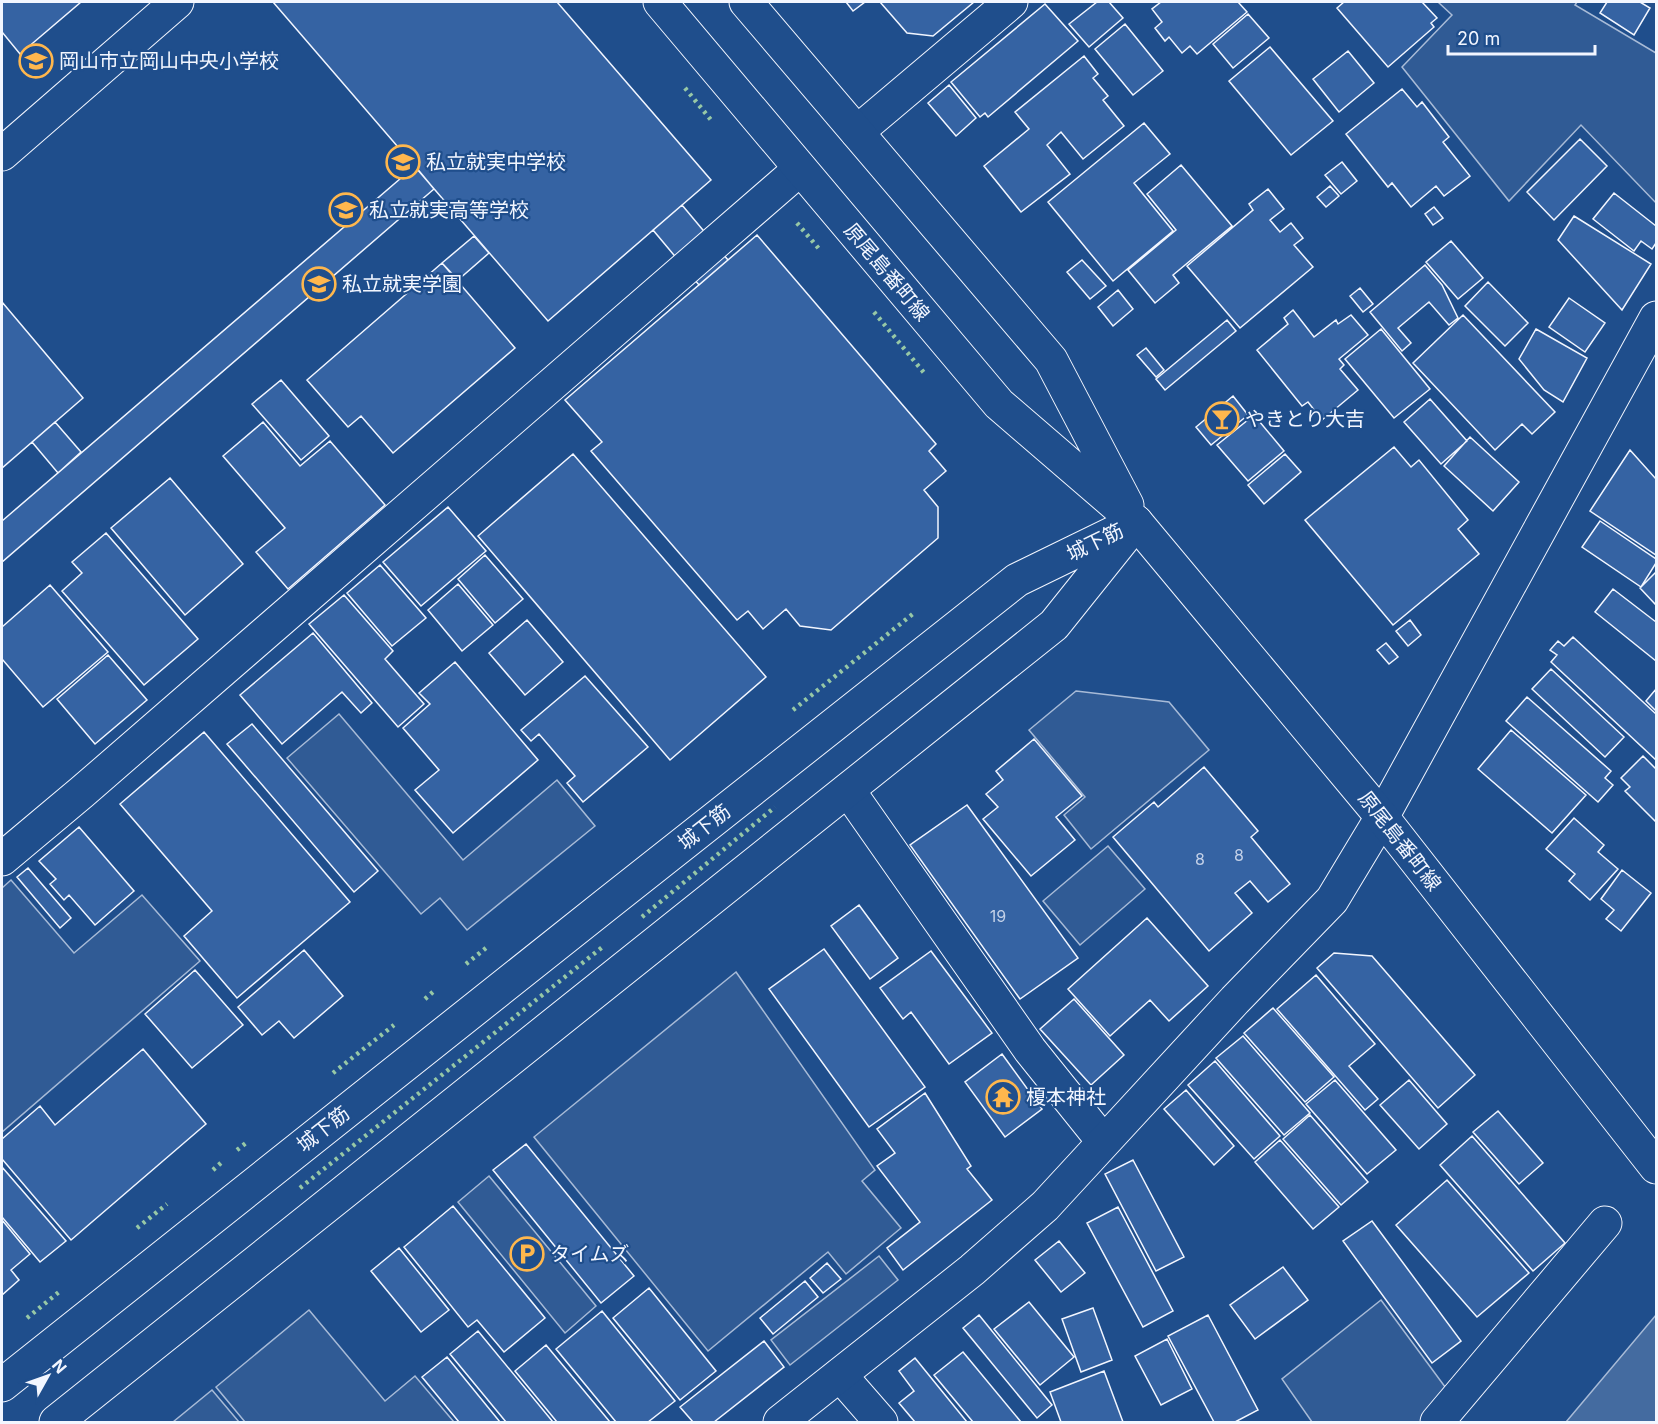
<svg xmlns="http://www.w3.org/2000/svg" width="1658" height="1424" font-family="Inter,'Noto Sans JP',sans-serif">
<style>
.built{fill:#305b95;stroke:#a8bbd7;stroke-width:1.5}
.water{fill:#446ba0;stroke:#a8bbd7;stroke-width:1.5}
.building{fill:#3563a3;stroke:#f2f6ff;stroke-width:1.5}
.lines{fill:none;stroke-linecap:round;stroke-linejoin:round}
.minor-casing{stroke:#f2f6ff;stroke-width:35}
.tertiary-casing{stroke:#f2f6ff;stroke-width:35}
.secondary-casing{stroke:#f2f6ff;stroke-width:35}
.minor{stroke:#1f4e8c;stroke-width:33}
.tertiary{stroke:#1f4e8c;stroke-width:33}
.secondary{stroke:#1f4e8c;stroke-width:33}
.hedge{stroke:#97c8a6;stroke-width:4.5;stroke-dasharray:3 4.5;stroke-linecap:butt}
.labels{text-anchor:middle;dominant-baseline:central;stroke-width:4.5;stroke-linejoin:round;paint-order:stroke}
.number-label{font-size:16px;fill:#c3d1e8}
.poi-label{font-size:20px;fill:#f2f6ff;stroke:#1f4e8c;text-anchor:start}
.street-label{font-size:20px;fill:#f2f6ff;stroke:#1f4e8c}
</style>
<rect width="100%" height="100%" fill="#1f4e8c"/>
<path class="built" d="M 1438,2 L 1577,2 L 1575,5 L 1656,53 L 1656,203 L 1581,125 L 1509,201 L 1402,67 L 1452,15 Z
M 1076,691 L 1169,702 L 1209,750 L 1091,849 L 1064,815 L 1085,797 L 1029,730 Z
M 339,714 L 463,860 L 557,780 L 595,826 L 467,930 L 440,898 L 421,914 L 287,758 Z
M 1108,846 L 1145,889 L 1080,945 L 1043,901 Z
M 11,880 L 74,953 L 142,895 L 200,961 L 2,1132 L 2,888 Z
M 736,972 L 875,1170 L 862,1181 L 901,1228 L 846,1274 L 828,1252 L 708,1351 L 534,1137 Z
M 489,1176 L 596,1306 L 565,1333 L 458,1202 Z
M 879,1256 L 898,1280 L 790,1365 L 771,1340 Z
M 1381,1300 L 1451,1395 L 1426,1422 L 1312,1422 L 1282,1379 Z
M 309,1310 L 385,1401 L 415,1376 L 454,1422 L 245,1422 L 216,1387 Z
M 212,1390 L 239,1422 L 173,1422 Z"/>
<path class="water" d="M 1656,1315 L 1656,1422 L 1566,1422 Z"/>
<path class="building" d="M 2,2 L 81,2 L 20,54 L 2,32 Z
M 273,2 L 557,2 L 711,180 L 548,321 Z
M 846,2 L 865,2 L 853,11 Z
M 880,2 L 974,2 L 933,36 L 907,33 Z
M 1097,2 L 1109,2 L 1123,18 L 1089,47 L 1069,24 Z
M 1161,2 L 1238,2 L 1247,12 L 1197,54 L 1190,46 L 1182,53 L 1169,37 L 1165,41 L 1155,28 L 1162,22 L 1152,9 Z
M 1344,2 L 1422,2 L 1437,18 L 1431,23 L 1434,27 L 1388,67 L 1337,8 Z
M 1607,2 L 1640,2 L 1650,8 L 1634,35 L 1600,13 Z
M 1045,4 L 1078,41 L 988,117 L 985,113 L 980,117 L 951,82 Z
M 1248,14 L 1269,38 L 1233,68 L 1213,44 Z
M 1125,24 L 1163,71 L 1133,95 L 1095,49 Z
M 1270,47 L 1333,121 L 1291,155 L 1229,81 Z
M 1348,51 L 1374,83 L 1339,112 L 1313,79 Z
M 1084,56 L 1098,74 L 1093,78 L 1108,96 L 1103,100 L 1124,126 L 1083,159 L 1061,132 L 1047,145 L 1070,174 L 1021,212 L 984,166 L 1029,129 L 1015,112 Z
M 949,85 L 976,118 L 956,136 L 928,103 Z
M 1402,89 L 1417,107 L 1422,102 L 1449,137 L 1443,142 L 1470,176 L 1444,196 L 1436,186 L 1411,207 L 1392,183 L 1388,187 L 1346,134 Z
M 1144,123 L 1170,154 L 1134,183 L 1173,231 L 1113,281 L 1048,202 Z
M 1580,139 L 1607,166 L 1554,220 L 1527,192 Z
M 1342,162 L 1357,181 L 1341,194 L 1325,175 Z
M 1181,165 L 1232,226 L 1173,275 L 1179,283 L 1155,303 L 1128,270 L 1176,230 L 1147,194 Z
M 415,166 L 434,189 L 2,562 L 2,521 Z
M 1330,186 L 1339,196 L 1326,207 L 1317,197 Z
M 1268,189 L 1284,209 L 1270,220 L 1280,232 L 1291,223 L 1303,238 L 1294,245 L 1313,267 L 1240,328 L 1187,266 L 1253,210 L 1249,204 Z
M 1614,193 L 1656,226 L 1656,243 L 1652,249 L 1641,241 L 1634,251 L 1593,219 Z
M 682,205 L 728,260 L 699,285 L 653,230 Z
M 1434,207 L 1443,218 L 1433,225 L 1425,214 Z
M 1574,216 L 1651,264 L 1622,310 L 1558,240 Z
M 757,235 L 936,444 L 929,451 L 946,471 L 924,490 L 938,507 L 938,538 L 831,630 L 800,626 L 786,609 L 763,629 L 748,611 L 737,620 L 591,451 L 602,442 L 565,400 Z
M 474,236 L 489,253 L 458,280 L 442,263 Z
M 1451,241 L 1483,278 L 1458,299 L 1426,262 Z
M 1082,260 L 1106,286 L 1090,299 L 1067,272 Z
M 442,263 L 515,348 L 393,453 L 361,416 L 348,427 L 307,380 Z
M 1425,265 L 1442,285 L 1458,318 L 1449,325 L 1429,302 L 1398,328 L 1411,343 L 1402,351 L 1370,312 Z
M 1488,282 L 1528,323 L 1505,346 L 1465,306 Z
M 1360,288 L 1373,304 L 1363,312 L 1350,296 Z
M 1118,290 L 1133,309 L 1113,326 L 1098,307 Z
M 1569,298 L 1605,323 L 1585,352 L 1549,327 Z
M 2,302 L 83,398 L 2,468 Z
M 1293,310 L 1314,337 L 1336,320 L 1338,324 L 1351,315 L 1368,335 L 1339,359 L 1344,365 L 1340,369 L 1358,390 L 1322,420 L 1308,402 L 1302,406 L 1257,350 L 1288,324 L 1284,318 Z
M 1463,315 L 1555,412 L 1532,434 L 1522,424 L 1495,450 L 1413,363 Z
M 1227,320 L 1236,331 L 1165,390 L 1156,379 Z
M 1381,329 L 1430,389 L 1394,418 L 1345,359 Z
M 1536,329 L 1587,358 L 1563,402 L 1544,390 L 1519,359 Z
M 1146,348 L 1164,370 L 1156,377 L 1137,355 Z
M 281,380 L 329,436 L 301,460 L 252,404 Z
M 1233,396 L 1248,415 L 1211,445 L 1196,427 Z
M 1430,399 L 1467,441 L 1441,464 L 1404,422 Z
M 1254,415 L 1284,451 L 1248,481 L 1217,445 Z
M 55,422 L 81,452 L 58,473 L 32,442 Z
M 263,422 L 300,466 L 330,441 L 385,505 L 288,589 L 256,552 L 285,528 L 223,456 Z
M 1470,437 L 1519,482 L 1493,511 L 1444,466 Z
M 1394,447 L 1411,467 L 1419,460 L 1468,520 L 1458,529 L 1479,554 L 1393,625 L 1305,520 Z
M 1630,450 L 1656,479 L 1656,555 L 1590,511 Z
M 573,454 L 766,677 L 670,760 L 478,536 Z
M 1285,454 L 1301,472 L 1264,504 L 1248,485 Z
M 170,478 L 243,564 L 185,615 L 111,528 Z
M 448,507 L 486,551 L 421,606 L 383,562 Z
M 1600,521 L 1656,559 L 1656,563 L 1641,587 L 1582,547 Z
M 106,533 L 198,639 L 144,685 L 62,591 L 82,573 L 72,562 Z
M 485,555 L 523,599 L 495,623 L 458,579 Z
M 380,565 L 426,618 L 392,646 L 347,593 Z
M 1656,572 L 1656,605 L 1640,588 Z
M 458,584 L 493,625 L 462,651 L 428,610 Z
M 50,585 L 108,652 L 43,707 L 2,659 L 2,627 Z
M 1613,589 L 1656,622 L 1656,661 L 1595,612 Z
M 344,595 L 393,651 L 385,659 L 424,704 L 398,727 L 309,624 Z
M 527,620 L 563,662 L 525,695 L 489,653 Z
M 1410,620 L 1421,635 L 1408,646 L 1396,631 Z
M 313,633 L 372,703 L 361,713 L 342,692 L 282,744 L 240,695 Z
M 1573,637 L 1656,714 L 1656,760 L 1551,662 L 1557,655 L 1550,650 L 1558,641 L 1564,646 Z
M 1386,643 L 1398,657 L 1389,664 L 1377,650 Z
M 108,655 L 147,700 L 95,744 L 57,699 Z
M 455,662 L 538,760 L 453,833 L 415,790 L 439,770 L 403,728 L 430,704 L 419,693 Z
M 1551,669 L 1624,737 L 1605,757 L 1532,689 Z
M 585,676 L 648,747 L 583,802 L 567,783 L 575,776 L 539,734 L 531,741 L 521,730 Z
M 1656,689 L 1656,711 L 1646,701 Z
M 1527,697 L 1611,771 L 1605,778 L 1613,785 L 1598,802 L 1506,721 Z
M 252,724 L 378,871 L 354,892 L 227,744 Z
M 1511,730 L 1586,795 L 1552,833 L 1478,769 Z
M 204,732 L 350,902 L 237,998 L 184,936 L 212,911 L 120,804 Z
M 1034,739 L 1082,796 L 1056,817 L 1075,840 L 1031,876 L 983,819 L 998,807 L 986,794 L 1003,780 L 996,771 Z
M 1643,756 L 1656,769 L 1656,819 L 1655,821 L 1625,791 L 1630,787 L 1621,778 Z
M 1204,767 L 1258,831 L 1251,837 L 1290,884 L 1268,902 L 1250,881 L 1235,893 L 1252,913 L 1209,951 L 1113,837 L 1154,802 L 1158,807 Z
M 967,805 L 1078,958 L 1020,999 L 910,845 Z
M 1574,818 L 1604,845 L 1598,852 L 1618,869 L 1590,900 L 1569,881 L 1575,874 L 1546,849 Z
M 79,827 L 134,891 L 95,925 L 69,895 L 64,900 L 50,884 L 56,879 L 39,861 Z
M 28,868 L 71,918 L 60,928 L 17,877 Z
M 1622,870 L 1651,893 L 1621,931 L 1606,919 L 1614,910 L 1601,899 Z
M 859,905 L 898,958 L 870,979 L 831,926 Z
M 1147,918 L 1208,986 L 1169,1021 L 1150,1000 L 1110,1036 L 1068,989 Z
M 824,949 L 925,1087 L 869,1127 L 769,989 Z
M 304,950 L 343,996 L 294,1038 L 279,1021 L 262,1035 L 238,1007 Z
M 931,951 L 992,1033 L 949,1064 L 911,1012 L 903,1019 L 880,988 Z
M 1334,953 L 1372,956 L 1475,1075 L 1438,1108 L 1317,968 Z
M 195,970 L 243,1025 L 192,1068 L 145,1014 Z
M 1316,975 L 1375,1044 L 1349,1066 L 1378,1099 L 1365,1110 L 1277,1009 Z
M 1074,999 L 1124,1055 L 1091,1085 L 1040,1029 Z
M 1273,1008 L 1334,1077 L 1305,1102 L 1244,1033 Z
M 1243,1036 L 1310,1113 L 1284,1135 L 1216,1058 Z
M 143,1049 L 206,1124 L 71,1240 L 2,1159 L 2,1139 L 40,1106 L 55,1125 Z
M 1002,1054 L 1042,1109 L 1005,1137 L 965,1082 Z
M 1215,1061 L 1280,1136 L 1254,1159 L 1188,1085 Z
M 1335,1080 L 1396,1150 L 1367,1174 L 1306,1104 Z
M 1409,1080 L 1447,1124 L 1419,1149 L 1380,1105 Z
M 1186,1090 L 1234,1146 L 1214,1165 L 1164,1109 Z
M 925,1093 L 971,1166 L 967,1169 L 992,1200 L 903,1270 L 887,1248 L 920,1222 L 877,1166 L 895,1153 L 877,1129 Z
M 1498,1111 L 1543,1163 L 1519,1184 L 1473,1132 Z
M 1310,1115 L 1368,1182 L 1341,1205 L 1283,1139 Z
M 1472,1136 L 1565,1243 L 1533,1271 L 1440,1165 Z
M 1280,1140 L 1339,1207 L 1313,1229 L 1255,1162 Z
M 526,1144 L 634,1276 L 601,1303 L 493,1170 Z
M 1133,1160 L 1184,1257 L 1156,1271 L 1105,1174 Z
M 2,1167 L 66,1241 L 40,1262 L 2,1217 Z
M 1447,1180 L 1529,1273 L 1477,1317 L 1396,1225 Z
M 453,1206 L 545,1318 L 504,1352 L 477,1320 L 468,1327 L 404,1247 Z
M 1118,1207 L 1173,1311 L 1143,1327 L 1087,1223 Z
M 2,1220 L 30,1254 L 11,1270 L 19,1280 L 2,1295 Z
M 1372,1221 L 1461,1341 L 1432,1363 L 1343,1241 Z
M 1059,1241 L 1085,1273 L 1061,1292 L 1035,1260 Z
M 399,1248 L 449,1310 L 421,1332 L 371,1271 Z
M 827,1263 L 841,1279 L 823,1293 L 810,1278 Z
M 1283,1267 L 1308,1300 L 1255,1339 L 1230,1305 Z
M 805,1281 L 818,1297 L 773,1334 L 760,1318 Z
M 649,1288 L 716,1371 L 680,1400 L 613,1318 Z
M 1029,1302 L 1074,1357 L 1040,1385 L 994,1329 Z
M 1093,1308 L 1112,1360 L 1081,1372 L 1062,1319 Z
M 602,1311 L 675,1401 L 648,1422 L 616,1422 L 556,1349 Z
M 979,1315 L 1052,1405 L 1037,1418 L 963,1328 Z
M 1208,1315 L 1258,1410 L 1235,1422 L 1214,1422 L 1168,1336 Z
M 478,1331 L 553,1422 L 506,1422 L 450,1354 Z
M 1167,1339 L 1192,1389 L 1161,1405 L 1135,1356 Z
M 764,1341 L 784,1367 L 714,1422 L 693,1422 L 680,1407 Z
M 546,1345 L 610,1422 L 557,1422 L 515,1371 Z
M 963,1352 L 1021,1422 L 973,1422 L 934,1375 Z
M 447,1357 L 500,1422 L 459,1422 L 422,1377 Z
M 915,1358 L 967,1422 L 915,1422 L 899,1403 L 914,1391 L 899,1371 Z
M 1104,1371 L 1123,1422 L 1061,1422 L 1050,1392 Z"/>
<g class="lines">
<g class="minor-casing">
<path id="minor" d="M 857,132 L 1011,2
M 2,154 L 177,2
M 848,790 L 1030,1050 L 1103,1141
M 2,859 L 82,792 L 800,169
M 840,1375 L 881,1422
M 1437,1422 L 1605,1223"/>
</g>
<g class="tertiary-casing">
<path id="tertiary" d="M 2,1385 L 607,904 L 1017,580 L 1136,522
M 56,1422 L 1054,625 L 1130,530
M 780,1422 L 972,1270 L 1045,1206 L 1235,1000 L 1332,900 L 1382,817 L 1656,318"/>
</g>
<g class="secondary-casing">
<path id="secondary" d="M 660,2 L 999,404 L 1136,522 L 1382,817 L 1656,1167
M 746,2 L 1051,360 L 1127,505"/>
</g>
<use href="#minor" class="minor"/>
<use href="#tertiary" class="tertiary"/>
<use href="#secondary" class="secondary"/>
<path class="hedge" d="M 685,88 L 711,120
M 797,223 L 820,250
M 874,312 L 925,374
M 793,710 L 914,613
M 642,917 L 775,807
M 466,964 L 486,948
M 425,999 L 434,991
M 333,1073 L 394,1025
M 237,1150 L 246,1143
M 213,1170 L 222,1162
M 300,1188 L 605,945
M 137,1228 L 167,1204
M 27,1318 L 59,1292"/>
</g>
<defs>
<g id="school-ring" transform="scale(1.725)"><circle r="9.5" fill="#1f4e8c" stroke="#ffb74d" stroke-width="1.5"/><path d="M0-5L7-2L0 1L-7-2ZM-4 1L0 2.5L4 1V4Q0 6-4 4Z" fill="#ffb74d"/></g>
<g id="bar-ring" transform="scale(1.725)"><circle r="9.5" fill="#1f4e8c" stroke="#ffb74d" stroke-width="1.5"/><path d="M-6-5H6L.8 .8V4.5H3.5V6h-7V4.5H-.8V.8Z" fill="#ffb74d"/></g>
<g id="temple-ring" transform="scale(1.725)"><circle r="9.5" fill="#1f4e8c" stroke="#ffb74d" stroke-width="1.5"/><path d="M0-6L5-2H3V0L6.5 2.5H4V6H1.5V3h-3V6H-4V2.5H-6.5L-3 0V-2H-5Z" fill="#ffb74d"/></g>
<g id="parking-ring" transform="scale(1.725)"><circle r="9.5" fill="#1f4e8c" stroke="#ffb74d" stroke-width="1.5"/><path d="M-3.5-5.5H1a3.5 3.5 0 0 1 0 7H-1V5.5H-3.5ZM-1-3.4V-.6H.8a1.4 1.4 0 0 0 0-2.8Z" fill="#ffb74d"/></g>
</defs>
<g fill-rule="evenodd">
<use href="#school-ring" x="36" y="61"/>
<use href="#school-ring" x="403" y="162"/>
<use href="#school-ring" x="346" y="210"/>
<use href="#school-ring" x="319" y="284"/>
<use href="#bar-ring" x="1222" y="419"/>
<use href="#temple-ring" x="1003" y="1097"/>
<use href="#parking-ring" x="527" y="1254"/>
</g>
<g class="labels">
<g class="number-label">
<text x="1239" y="855">8</text>
<text x="1200" y="859">8</text>
<text x="998" y="916">19</text>
</g>
<g class="poi-label">
<text x="59" y="61">岡山市立岡山中央小学校</text>
<text x="426" y="162">私立就実中学校</text>
<text x="369" y="210">私立就実高等学校</text>
<text x="342" y="284">私立就実学園</text>
<text x="1245" y="419">やきとり大吉</text>
<text x="1026" y="1097">榎本神社</text>
<text x="550" y="1254">タイムズ</text>
</g>
<g class="street-label">
<text transform="translate(887 272) rotate(50)">原尾島番町線</text>
<text transform="translate(1095 542) rotate(-26)">城下筋</text>
<text transform="translate(704 827) rotate(-38)">城下筋</text>
<text transform="translate(1400 841) rotate(52)">原尾島番町線</text>
<text transform="translate(323 1129) rotate(-38)">城下筋</text>
</g>
</g>
<rect width="1658" height="1424" fill="none" stroke="#f2f6ff" stroke-width="6"/>
<g transform="translate(48 1376) rotate(50)" stroke="#1f4e8c" stroke-width="4.5" paint-order="stroke">
<path d="M0-4.5L10 22L0 15L-10 22Z" fill="#f2f6ff"/>
<text y="-9" font-size="16" font-weight="bold" text-anchor="middle" fill="#f2f6ff">N</text>
</g>
<path d="M1448 45v9h147v-9" fill="none" stroke="#f2f6ff" stroke-width="3"/>
<text x="1457" y="45" font-size="18" fill="#f2f6ff" stroke="#1f4e8c" stroke-width="4.5" paint-order="stroke">20 m</text>
</svg>
